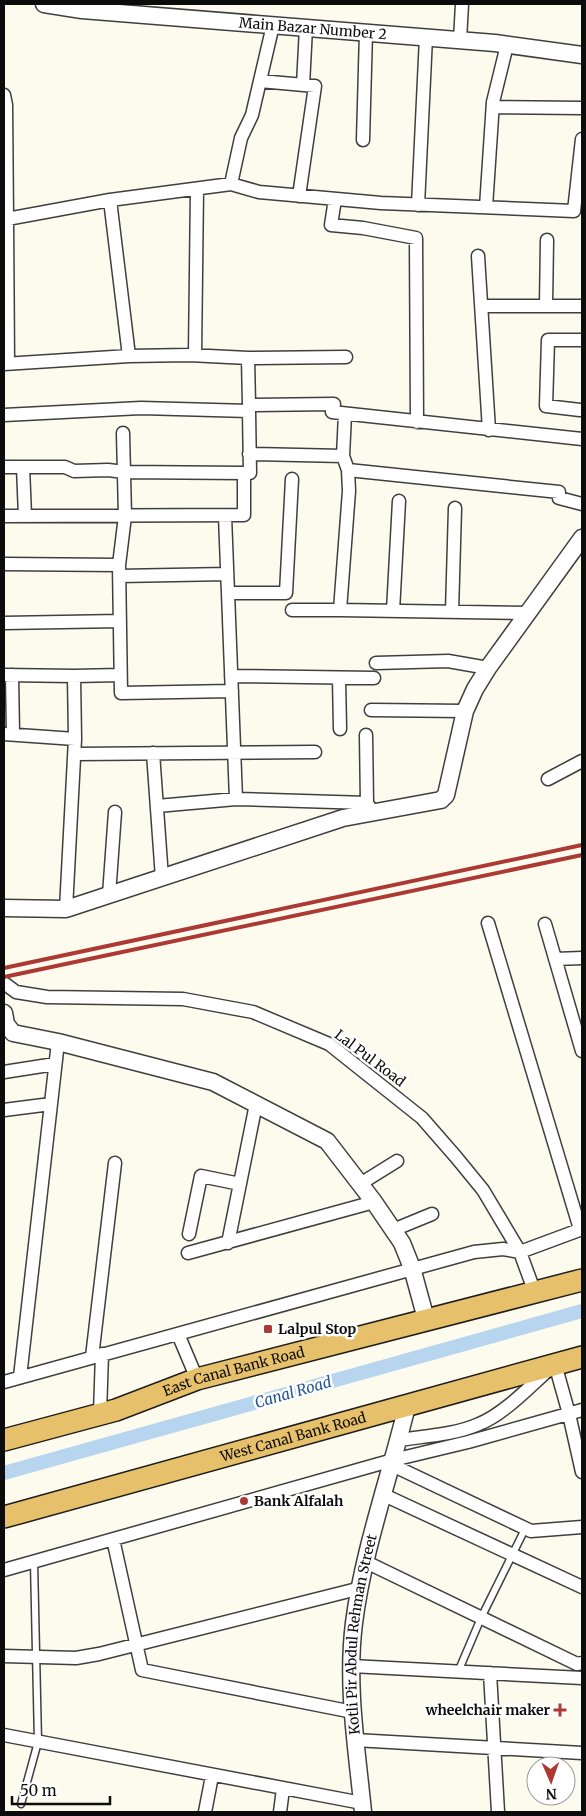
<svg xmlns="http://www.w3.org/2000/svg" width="586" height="1816" font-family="Merriweather,serif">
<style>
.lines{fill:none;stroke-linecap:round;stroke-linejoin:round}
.canal{stroke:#b7d5ef;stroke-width:14}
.service-casing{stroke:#3f3f3f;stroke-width:9}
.minor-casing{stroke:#3f3f3f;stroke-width:15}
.tertiary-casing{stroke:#3f3f3f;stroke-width:19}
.trunk-casing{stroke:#1d1d1d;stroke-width:24}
.service{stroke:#fff;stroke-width:6}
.minor{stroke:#fff;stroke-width:12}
.tertiary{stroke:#fff;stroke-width:16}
.trunk{stroke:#e6c06a;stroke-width:21}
.rail{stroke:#ac3933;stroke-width:4}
.poi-dot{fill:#ac3933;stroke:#fff;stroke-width:2}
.labels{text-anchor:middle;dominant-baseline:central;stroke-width:5;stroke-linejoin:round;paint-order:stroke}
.street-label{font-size:14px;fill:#0c0c0c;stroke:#fff}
.poi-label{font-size:14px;font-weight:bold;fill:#0c0c0c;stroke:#fff;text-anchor:start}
.water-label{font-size:15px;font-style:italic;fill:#235690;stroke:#fff}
</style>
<rect width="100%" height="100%" fill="#fdfbed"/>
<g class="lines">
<path class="canal" d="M 4,1473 L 582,1311"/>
<g class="service-casing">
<path id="service" d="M 458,1672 L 481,1618 L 525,1529
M 21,1804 L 38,1742 L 34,1562"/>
</g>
<g class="minor-casing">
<path id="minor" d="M 273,25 L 252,115 L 241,138 L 231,184 L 259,192 L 381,203 L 574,211 L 582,139
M 460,40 L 462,4
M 260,81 L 315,86 L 299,196
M 303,85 L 306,28
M 4,95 L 6,105 L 7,219 L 110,200
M 493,107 L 582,108
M 363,140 L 366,32
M 335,199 L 331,225 L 363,228 L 416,238 L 417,422
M 418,205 L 426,37
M 486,207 L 493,102 L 507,45
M 7,219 L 8,364
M 478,256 L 489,430
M 481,306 L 581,306
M 546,306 L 547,240
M 195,355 L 197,189
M 129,356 L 110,200 L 231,184
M 4,364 L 129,356 L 189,355 L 248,358
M 249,405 L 248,358 L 346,357
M 580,410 L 546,406 L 548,340 L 582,340
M 345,414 L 343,456 L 348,470 L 559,492 L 559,498 L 582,504
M 4,415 L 141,408 L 249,411 L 249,405 L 334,404 L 332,412 L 582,439
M 123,433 L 125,516 L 119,565 L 121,693 L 232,691
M 249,454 L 343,456
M 4,467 L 65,467 L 74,471 L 108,470 L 124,472 L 244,473
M 23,467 L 25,516
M 348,470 L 349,491 L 340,610 L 529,613
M 4,516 L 244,515 L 244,473 L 250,473 L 249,411
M 225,516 L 236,799 L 367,803 L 373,812
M 4,564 L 119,565
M 119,576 L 227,574
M 228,593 L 286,593 L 292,479
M 292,610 L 342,610
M 393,611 L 399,501
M 452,612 L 455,508
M 4,623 L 120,621
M 376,663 L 448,661 L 488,668
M 4,675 L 74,676
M 12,675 L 13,734
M 231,676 L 374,678
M 339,678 L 340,729
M 371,710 L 465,711
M 4,734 L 75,739
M 366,735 L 367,803
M 153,753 L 162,878
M 75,754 L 315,752
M 548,779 L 582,761
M 157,806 L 236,799
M 109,895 L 115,812
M 66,909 L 75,739 L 74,676 L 120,675
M 488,923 L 580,1229
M 545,924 L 582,1051
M 555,959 L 582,958
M 4,983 L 16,992 L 47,997 L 183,999 L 253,1012 L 329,1044 L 422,1118 L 456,1157 L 483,1190 L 520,1252 L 535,1293
M 4,1072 L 55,1064
M 4,1110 L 51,1104
M 360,1184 L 397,1161
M 393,1230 L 432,1214
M 189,1234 L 201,1176 L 240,1184
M 228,1243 L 256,1104
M 188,1253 L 374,1202
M 178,1334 L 197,1379
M 92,1357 L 115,1163
M 20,1377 L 58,1042
M 4,1382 L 474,1252 L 503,1249 L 520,1252 L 582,1229
M 100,1413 L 102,1354
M 399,1440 C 425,1436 454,1435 479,1424 C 505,1414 534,1382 555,1364 L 569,1414 L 582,1472
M 392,1465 L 531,1531 L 582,1527
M 384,1495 L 582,1587
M 113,1539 L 142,1670 L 353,1712
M 366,1562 L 577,1664 L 582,1663
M 4,1570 L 393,1460 L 468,1442 L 582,1410
M 4,1656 L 76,1658 L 99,1654 L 361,1588
M 351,1666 L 582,1678
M 490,1673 L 498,1812
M 4,1735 L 362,1803
M 355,1740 L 582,1753
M 205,1812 L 212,1776
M 280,1812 L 283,1789"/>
</g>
<g class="tertiary-casing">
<g id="tertiary">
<path id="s1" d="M 44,4 L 82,10 L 495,43 L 582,55"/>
<path d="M 4,908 L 66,909 L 343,818 L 441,800 L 446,795 L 465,711 L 475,689 L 488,668 L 582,538"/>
<path d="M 4,1013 L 6,1024 L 13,1033 L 58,1042 L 213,1082 L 327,1141 L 374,1202 L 402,1243 L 412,1268 L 426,1319"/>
<path id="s2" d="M 363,1812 C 357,1750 346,1686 354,1623 C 363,1551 390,1476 407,1406"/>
</g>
</g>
<g class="trunk-casing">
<g id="trunk">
<path id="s3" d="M 4,1440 L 116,1410 L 197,1379 L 582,1280"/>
<path id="s4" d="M 4,1517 L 582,1357"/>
</g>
</g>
<use href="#service" class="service"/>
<use href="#minor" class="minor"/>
<use href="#tertiary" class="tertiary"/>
<use href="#trunk" class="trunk"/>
<path class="rail" d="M 4,968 L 582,845
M 4,977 L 582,855"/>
</g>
<g class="poi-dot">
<rect x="263" y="1324" width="10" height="10" rx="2.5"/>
<circle cx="244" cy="1501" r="5"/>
<path d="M557.5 1702.5h5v5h5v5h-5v5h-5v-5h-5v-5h5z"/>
</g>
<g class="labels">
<g class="street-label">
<text stroke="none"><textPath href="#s1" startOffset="270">Main Bazar Number 2</textPath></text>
<text transform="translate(370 1058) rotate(37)">Lal Pul Road</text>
<text stroke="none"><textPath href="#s3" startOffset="240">East Canal Bank Road</textPath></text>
<text stroke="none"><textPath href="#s4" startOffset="300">West Canal Bank Road</textPath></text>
<text stroke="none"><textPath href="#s2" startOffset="179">Kotli Pir Abdul Rehman Street</textPath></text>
</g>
<g class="poi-label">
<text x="278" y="1329">Lalpul Stop</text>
<text x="254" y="1501">Bank Alfalah</text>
<text x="550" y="1710" text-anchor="end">wheelchair maker</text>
</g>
<g class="water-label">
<text transform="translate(293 1392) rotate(-16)">Canal Road</text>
</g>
</g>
<rect width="586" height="1816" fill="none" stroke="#0c0c0c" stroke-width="10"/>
<g transform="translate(551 1781) rotate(178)"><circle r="24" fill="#ffffff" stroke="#9e9e9e"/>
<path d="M0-4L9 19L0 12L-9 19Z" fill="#ac3933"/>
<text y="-8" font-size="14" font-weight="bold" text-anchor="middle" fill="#0c0c0c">N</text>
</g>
<path d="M12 1796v8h98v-8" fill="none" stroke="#0c0c0c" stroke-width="2.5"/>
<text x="20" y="1796" font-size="15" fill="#0c0c0c" stroke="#ffffff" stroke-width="4" paint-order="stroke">50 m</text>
</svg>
